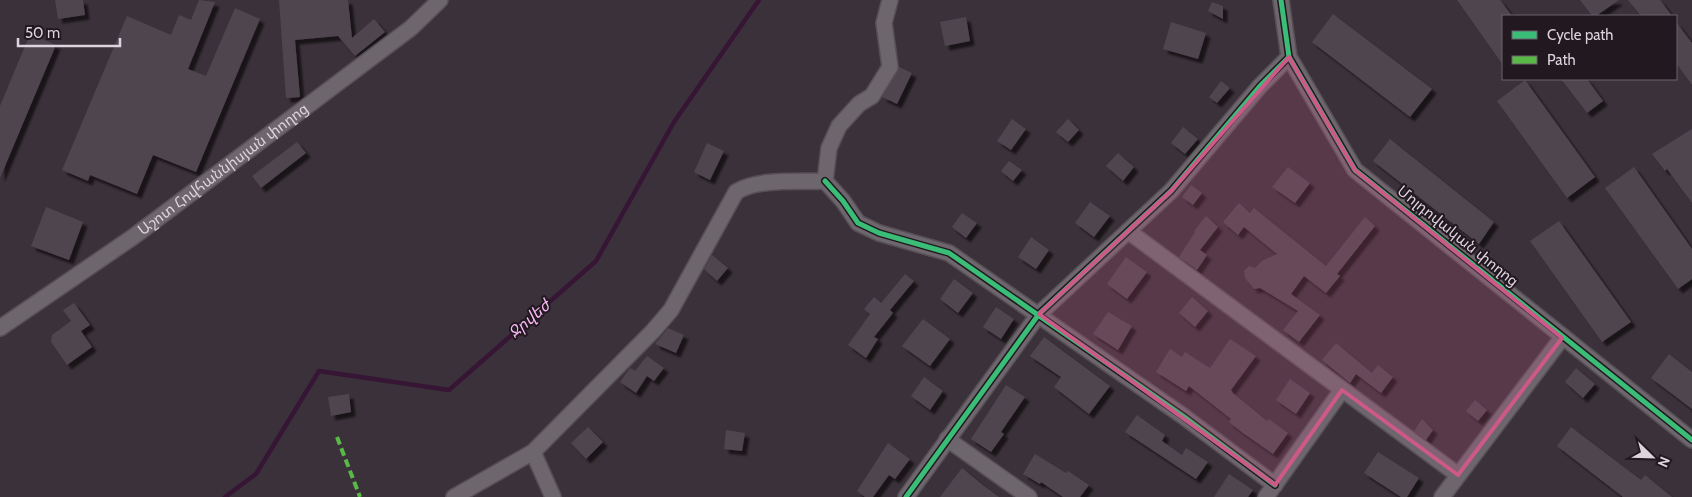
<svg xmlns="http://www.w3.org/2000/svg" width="1692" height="497" font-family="Cabin,'Noto Sans Armenian',sans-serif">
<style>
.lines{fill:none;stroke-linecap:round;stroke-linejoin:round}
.stream{stroke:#361535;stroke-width:4.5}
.building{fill:#50444f;filter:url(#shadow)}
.minor-casing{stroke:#574f56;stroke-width:18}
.minor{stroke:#6d666d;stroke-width:15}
.quiet{stroke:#58b947;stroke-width:4;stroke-dasharray:8 4;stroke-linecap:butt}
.cycleway-casing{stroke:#211820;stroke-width:8}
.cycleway{stroke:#3abd76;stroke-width:5}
.marked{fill:#cc5988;fill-opacity:0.2;stroke:#cc5988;stroke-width:4;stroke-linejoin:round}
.labels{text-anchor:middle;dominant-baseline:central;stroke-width:4;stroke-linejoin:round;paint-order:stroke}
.street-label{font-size:15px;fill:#ded2dd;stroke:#211820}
.water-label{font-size:16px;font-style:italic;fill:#f7b7f3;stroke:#211820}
</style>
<defs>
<filter id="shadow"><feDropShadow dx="4.5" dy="4.5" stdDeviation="1" flood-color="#0009"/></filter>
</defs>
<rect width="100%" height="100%" fill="#3b313a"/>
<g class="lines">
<path class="stream" d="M 225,497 L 256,474 L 319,371 L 449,390 L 596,261 L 674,122 L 759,0"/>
</g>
<path class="building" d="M 55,0 L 83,0 L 85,15 L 58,19 Z
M 199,0 L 215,2 L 188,69 L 206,76 L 235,8 L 260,19 L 196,172 L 153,155 L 137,194 L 90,175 L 88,181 L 62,170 L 127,16 L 171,35 L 179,15 L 191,20 Z
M 279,0 L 348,0 L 352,38 L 374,19 L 385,32 L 355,56 L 338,36 L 295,40 L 300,97 L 286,98 Z
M 1457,0 L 1500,0 L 1512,16 L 1503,16 L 1503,65 Z
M 1580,0 L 1619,0 L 1596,16 L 1592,16 Z
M 1628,0 L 1660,0 L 1672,16 L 1641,16 Z
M 1212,2 L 1223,6 L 1223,19 L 1208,11 Z
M 1333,14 L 1432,89 L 1410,117 L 1312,42 Z
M 966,17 L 970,41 L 945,46 L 940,22 Z
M 1171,22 L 1206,33 L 1198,59 L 1163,49 Z
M 1676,22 L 1692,43 L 1692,85 L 1676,63 Z
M 30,34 L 56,45 L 0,178 L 0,106 Z
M 899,67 L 912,73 L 897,104 L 882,97 Z
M 1561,79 L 1587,79 L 1603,101 L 1587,113 Z
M 1525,80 L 1595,177 L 1567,198 L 1497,101 Z
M 1221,81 L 1230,88 L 1217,103 L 1209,97 Z
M 1012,119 L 1026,129 L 1011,150 L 997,141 Z
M 1068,119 L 1079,130 L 1068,142 L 1056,132 Z
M 1183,127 L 1198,139 L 1185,154 L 1171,143 Z
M 1692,129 L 1692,203 L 1667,169 L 1665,171 L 1652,154 Z
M 1390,139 L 1494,222 L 1479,244 L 1373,161 Z
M 297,142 L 306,153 L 261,188 L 252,176 Z
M 707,143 L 724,151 L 710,180 L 694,172 Z
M 1118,153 L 1134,167 L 1123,181 L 1106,166 Z
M 1009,161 L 1022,170 L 1013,181 L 1001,171 Z
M 1288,167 L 1310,183 L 1295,203 L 1272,187 Z
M 1634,167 L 1692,249 L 1692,279 L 1678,289 L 1605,188 Z
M 1191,185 L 1202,193 L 1193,205 L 1182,197 Z
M 1090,202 L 1110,216 L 1094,237 L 1075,223 Z
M 1239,203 L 1250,213 L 1254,208 L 1326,266 L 1365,217 L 1375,226 L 1337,274 L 1340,276 L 1326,293 L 1304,276 L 1291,294 L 1320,315 L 1299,342 L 1283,330 L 1298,311 L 1260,288 L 1254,289 L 1245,278 L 1244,271 L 1249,266 L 1255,268 L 1262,261 L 1277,254 L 1244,227 L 1238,235 L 1223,222 Z
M 46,207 L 83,222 L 69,260 L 31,246 Z
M 962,213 L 977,223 L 966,238 L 952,227 Z
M 1206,216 L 1218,227 L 1200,250 L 1207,255 L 1197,270 L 1179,257 L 1195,232 L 1194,231 Z
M 1559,221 L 1631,322 L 1602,342 L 1530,241 Z
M 1031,237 L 1049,250 L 1036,269 L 1018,257 Z
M 712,255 L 728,268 L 717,281 L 704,269 Z
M 1126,257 L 1147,272 L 1127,299 L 1107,284 Z
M 905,274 L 914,281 L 890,310 L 893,313 L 874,337 L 878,339 L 866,358 L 848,345 L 870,314 L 864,309 L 874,297 L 881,303 Z
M 954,279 L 973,293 L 958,313 L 940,299 Z
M 1192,297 L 1208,311 L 1195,327 L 1179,313 Z
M 74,303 L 90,325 L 81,331 L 92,347 L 67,365 L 51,342 L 52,335 L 71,321 L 63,310 Z
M 996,307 L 1014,319 L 1001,339 L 983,327 Z
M 1108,312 L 1132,326 L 1118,350 L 1093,334 Z
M 923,319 L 950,339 L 930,366 L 902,346 Z
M 668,328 L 684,335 L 676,353 L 655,344 Z
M 1044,337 L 1110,386 L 1089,414 L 1054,387 L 1061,377 L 1030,356 Z
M 1230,339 L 1256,356 L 1231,390 L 1233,393 L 1267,421 L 1269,419 L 1288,433 L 1273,454 L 1243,433 L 1229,422 L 1231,419 L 1189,386 L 1186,391 L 1156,372 L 1170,349 L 1182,357 L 1185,352 L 1210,368 Z
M 1336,343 L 1372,373 L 1378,365 L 1393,377 L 1381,393 L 1356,374 L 1350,383 L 1322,360 Z
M 1669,354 L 1692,372 L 1692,409 L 1651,378 Z
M 647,356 L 664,368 L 654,381 L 647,376 L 636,393 L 620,382 L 630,368 L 635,371 Z
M 1576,368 L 1595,384 L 1583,398 L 1565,382 Z
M 924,377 L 943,391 L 930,410 L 911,396 Z
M 1290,379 L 1310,393 L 1296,414 L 1276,400 Z
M 1006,385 L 1025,397 L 1001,432 L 1004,434 L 991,452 L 971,439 Z
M 349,394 L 351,412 L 331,416 L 328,397 Z
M 1475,400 L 1487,410 L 1478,421 L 1466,411 Z
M 1137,415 L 1165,435 L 1162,441 L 1182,455 L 1186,448 L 1208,462 L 1196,479 L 1125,432 Z
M 1422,419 L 1433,430 L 1426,440 L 1414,431 Z
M 588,427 L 603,442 L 586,459 L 571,443 Z
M 1571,427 L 1641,480 L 1645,475 L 1672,497 L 1623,497 L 1557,446 Z
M 726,430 L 745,433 L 742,451 L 724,449 Z
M 888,443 L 910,459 L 895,479 L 889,475 L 873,497 L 865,497 L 857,491 Z
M 1378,452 L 1419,478 L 1407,497 L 1401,497 L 1364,473 Z
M 1035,454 L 1066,473 L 1068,471 L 1089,485 L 1080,497 L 1063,497 L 1041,482 L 1040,484 L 1023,474 Z
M 962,468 L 984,486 L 999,497 L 940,497 Z
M 1229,474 L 1253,490 L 1248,497 L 1214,497 Z"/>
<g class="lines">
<g class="minor-casing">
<g id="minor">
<path d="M 1281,0 L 1289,57 L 1355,170 L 1692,440"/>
<path d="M 825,181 L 843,201 L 858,223 L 879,233 L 949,253 L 1183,416 L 1275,485"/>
<path d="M 825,181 L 829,148 L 839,126 L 859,104 L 872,96 L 890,67 L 884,23 L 890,0"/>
<path d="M 1128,231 L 1458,475"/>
<path id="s1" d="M 0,328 L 133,237 L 411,28 L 440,0"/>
<path d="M 947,439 L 1029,497"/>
<path d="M 533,452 L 553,497"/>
<path d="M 454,497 L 533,452 L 653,331 L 671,310 L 736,192 C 757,178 799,182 825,181"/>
<path d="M 906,497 L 1039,314 L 1171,191 L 1260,86 L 1289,57"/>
<path d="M 1266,497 L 1342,390"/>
<path d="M 1442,497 L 1562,338"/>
</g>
</g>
<use href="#minor" class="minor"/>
<path class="quiet" d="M 337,437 L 360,497"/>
<g class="cycleway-casing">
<path id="cycleway" d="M 1281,0 L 1289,57 L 1355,170 L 1692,440
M 825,181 L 843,201 L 858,223 L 879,233 L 949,253 L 1183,416 L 1275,485
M 906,497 L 1039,314 L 1171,191 L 1260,86 L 1289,57"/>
</g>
<use href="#cycleway" class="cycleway"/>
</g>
<path class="marked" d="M 1289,57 L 1355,170 L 1562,338 L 1458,475 L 1342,390 L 1275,485 L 1039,314 L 1171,191 Z"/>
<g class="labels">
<g class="street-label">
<text stroke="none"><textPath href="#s1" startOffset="274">Աշոտ Հովհաննիսյան փողոց</textPath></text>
<text transform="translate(1458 236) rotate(39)">Մոլդովական փողոց</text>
</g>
<g class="water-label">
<text transform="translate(529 319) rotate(-41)">Ջրվեժ</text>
</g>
</g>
<rect x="1502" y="15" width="175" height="65" fill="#211820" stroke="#6d626c"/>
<rect x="1512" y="31" width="25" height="8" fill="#3abd76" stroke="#6d626c"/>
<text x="1547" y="40" font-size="15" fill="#ded2dd">Cycle path</text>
<rect x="1512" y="56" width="25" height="8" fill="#58b947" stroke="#6d626c"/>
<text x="1547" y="65" font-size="15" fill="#ded2dd">Path</text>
<g transform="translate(1652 457) rotate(113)" stroke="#211820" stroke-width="4" paint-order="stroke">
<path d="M0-4L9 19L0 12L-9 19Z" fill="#ded2dd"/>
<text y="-8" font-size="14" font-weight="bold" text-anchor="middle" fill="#ded2dd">N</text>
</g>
<path d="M18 38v8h102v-8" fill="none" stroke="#ded2dd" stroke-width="2.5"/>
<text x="25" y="38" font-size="15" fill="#ded2dd" stroke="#211820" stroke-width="4" paint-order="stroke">50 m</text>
</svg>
